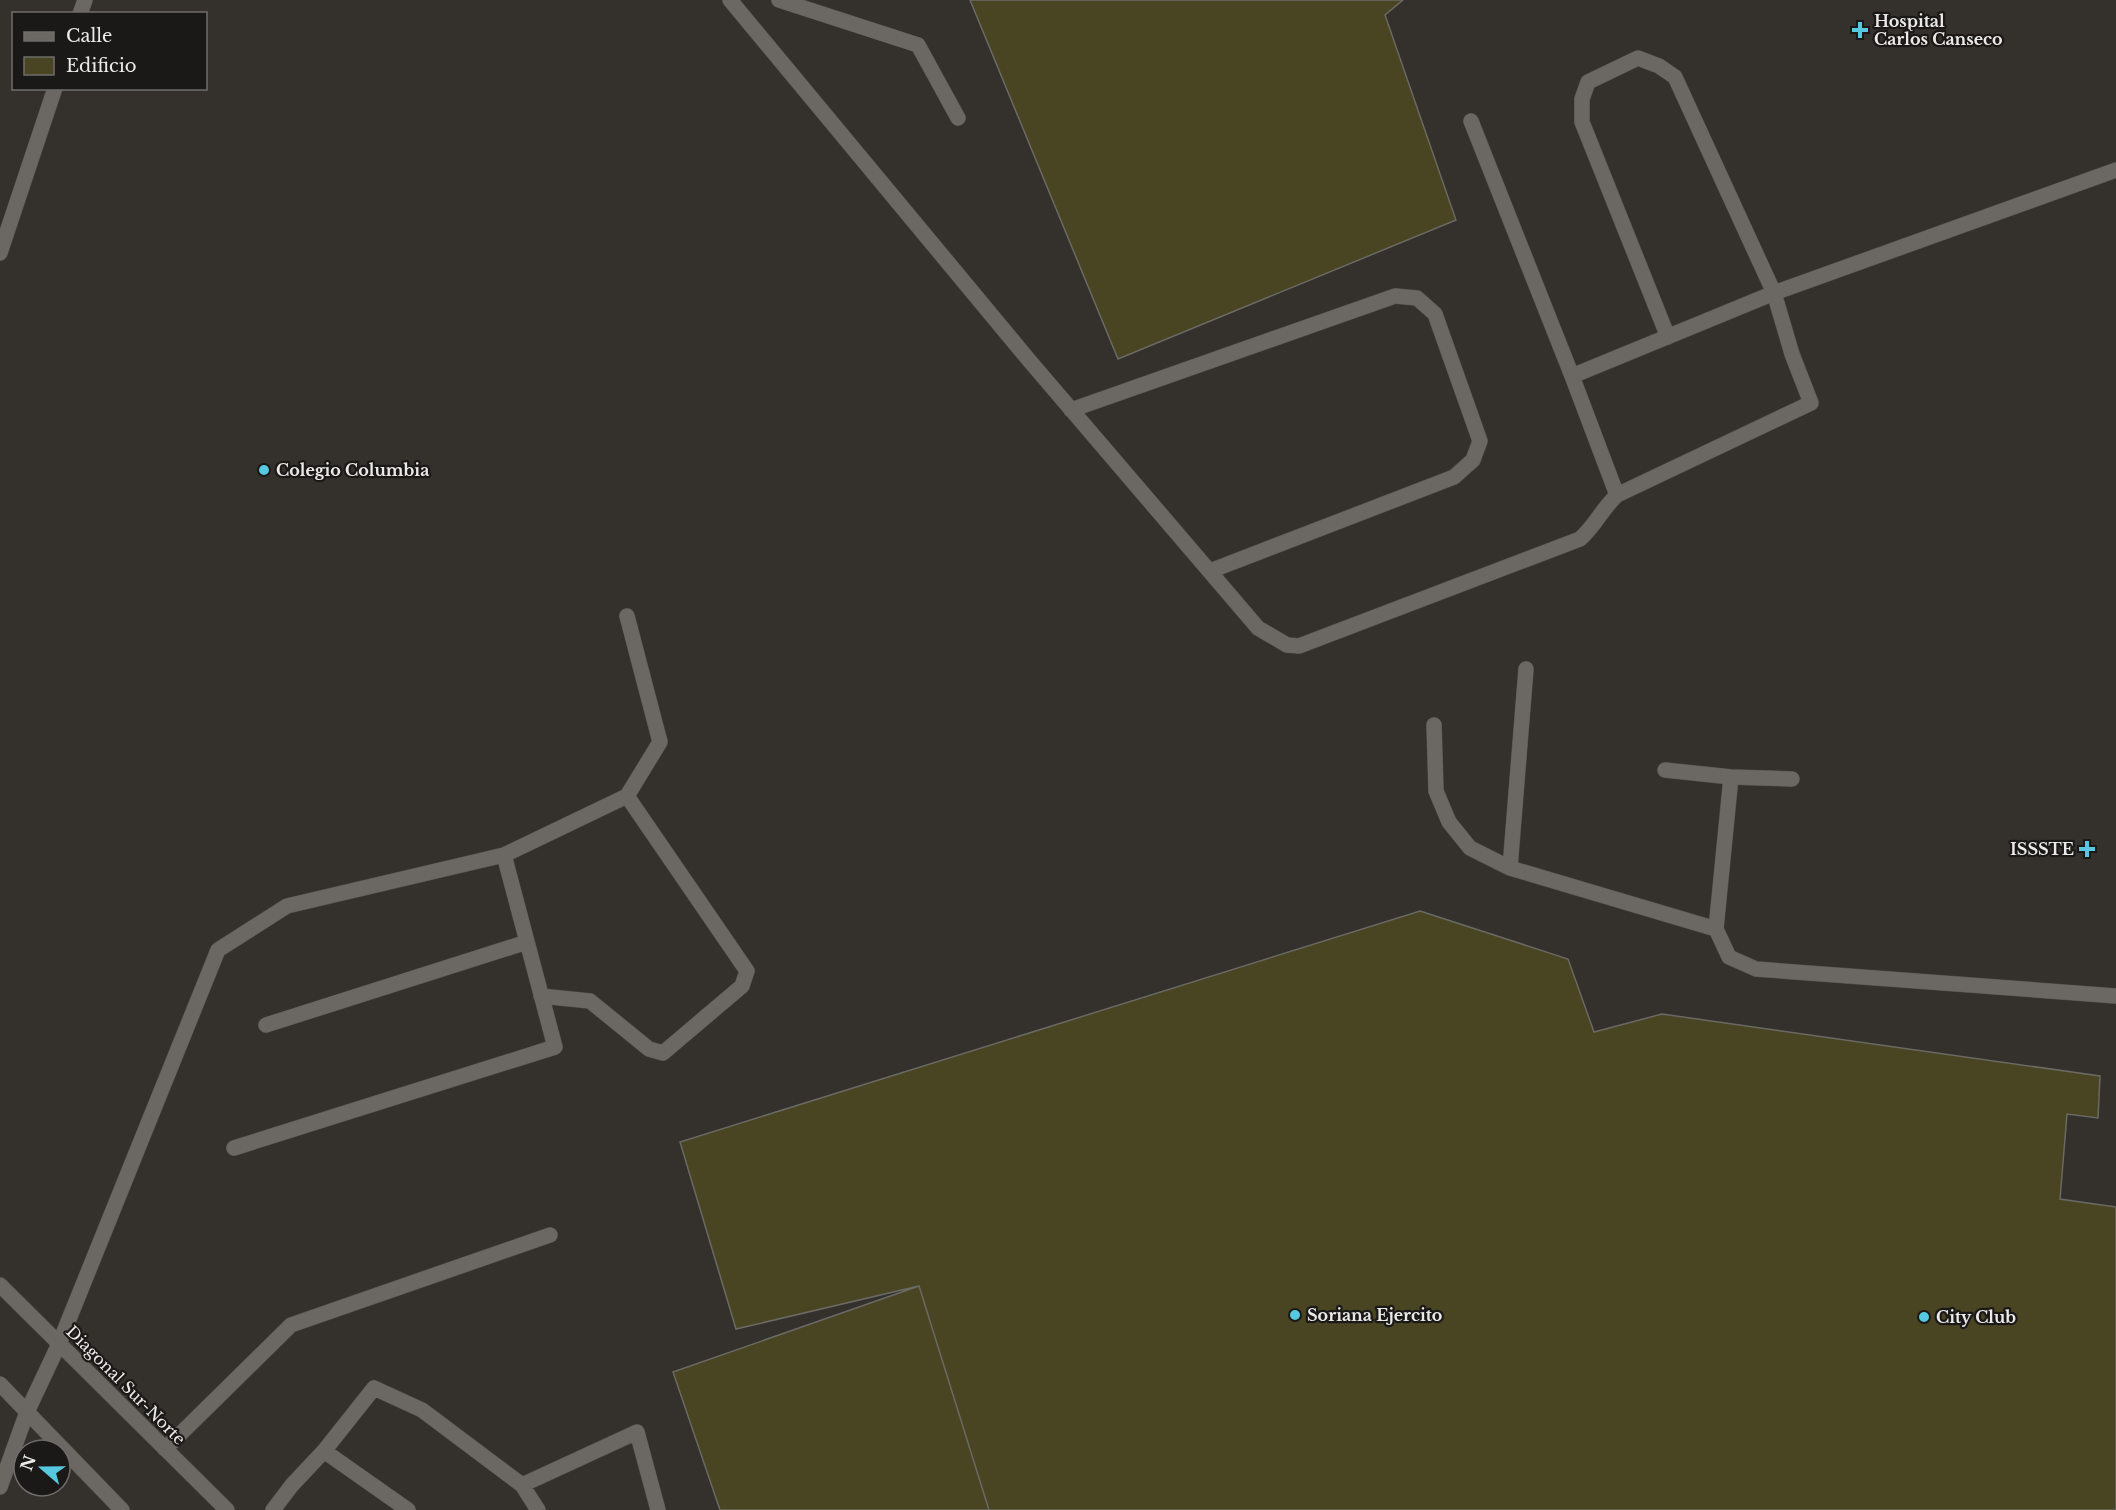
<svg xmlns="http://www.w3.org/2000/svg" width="2116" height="1510" font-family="'Libre Baskerville',serif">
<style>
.building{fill:#494422;stroke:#6a6963;stroke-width:1.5}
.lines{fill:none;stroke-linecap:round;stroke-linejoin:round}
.lane-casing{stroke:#514f4c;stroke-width:16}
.street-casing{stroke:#514f4c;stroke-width:16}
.secondary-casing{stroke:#514f4c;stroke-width:16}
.lane{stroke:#6b6762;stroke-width:15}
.street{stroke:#6b6762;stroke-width:15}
.secondary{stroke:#6b6762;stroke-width:15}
.poi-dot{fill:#56c9e1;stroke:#1a1917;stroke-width:2}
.labels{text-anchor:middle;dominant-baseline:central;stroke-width:4.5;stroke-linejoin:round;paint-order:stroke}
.poi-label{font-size:16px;font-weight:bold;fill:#eceae8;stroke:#1a1917;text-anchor:start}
.street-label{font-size:16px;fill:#eceae8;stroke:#1a1917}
</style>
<rect width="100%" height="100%" fill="#34302c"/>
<path class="building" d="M 970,0 L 1403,0 L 1385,15 L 1456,220 L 1118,359 Z
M 1420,911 L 1568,959 L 1594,1032 L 1662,1014 L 2100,1076 L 2098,1118 L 2067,1114 L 2060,1199 L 2116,1207 L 2116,1510 L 989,1510 L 919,1286 L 736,1329 L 680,1142 Z
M 919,1286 L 989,1510 L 720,1510 L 673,1372 Z"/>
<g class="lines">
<g class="lane-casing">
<path id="lane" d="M 730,0 L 1028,359 L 1258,628 L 1287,645 L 1299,646 L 1580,539 C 1596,525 1601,510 1617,495 L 1811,403 L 1792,354 L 1774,293 L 2116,170
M 779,0 L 918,45 L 958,118
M 1471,121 L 1572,376
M 1071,410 L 1395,296 L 1417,298 L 1435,314 L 1480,441 L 1473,460 L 1454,477 L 1210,571
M 1617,495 L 1572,376 L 1774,293 L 1675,77 L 1659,66 L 1638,58 L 1588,82 L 1582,99 L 1582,122 L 1668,337
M 1434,725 L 1436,791 L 1449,822 L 1470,848 L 1510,868 L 1716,929
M 1665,770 L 1731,777
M 1792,779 L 1731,777 L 1716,929 L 1729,957 L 1756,969 L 2116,996
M 1510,868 L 1526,669
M 541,996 L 590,1001 L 649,1049 L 663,1053 L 742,986 L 747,971 L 627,796
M 266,1025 L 527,942
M 234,1148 L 555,1047 L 504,855
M 59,1344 L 218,950 L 287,906 L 504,855 L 627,796 L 660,742 L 627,616
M 165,1449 L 291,1325 L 550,1235
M 273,1510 L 292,1485 L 324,1451
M 408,1510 L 324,1451 L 374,1388 L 422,1410 L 522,1485
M 538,1510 L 522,1485 L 637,1432 L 658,1510"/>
</g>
<g class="street-casing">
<path id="street" d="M 0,1487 L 27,1412 L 59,1344"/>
</g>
<g class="secondary-casing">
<path id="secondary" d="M 80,14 L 85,0
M 0,253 L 55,88
M 0,1285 L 227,1510
M 0,1384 L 122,1510"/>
</g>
<use href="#lane" class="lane"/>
<use href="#street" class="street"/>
<use href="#secondary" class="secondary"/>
</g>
<g class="poi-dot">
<path d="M1857 21h6v6h6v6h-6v6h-6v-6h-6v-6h6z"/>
<circle cx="264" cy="470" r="6"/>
<path d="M2084 840h6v6h6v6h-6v6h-6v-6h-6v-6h6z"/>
<circle cx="1295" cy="1315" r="6"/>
<circle cx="1924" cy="1317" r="6"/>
</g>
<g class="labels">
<g class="poi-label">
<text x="1874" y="21">Hospital<tspan x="1874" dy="18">Carlos Canseco</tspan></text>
<text x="276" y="470">Colegio Columbia</text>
<text x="2074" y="849" text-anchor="end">ISSSTE</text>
<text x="1307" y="1315">Soriana Ejercito</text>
<text x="1936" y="1317">City Club</text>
</g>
<g class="street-label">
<text transform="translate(126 1385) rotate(45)">Diagonal Sur-Norte</text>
</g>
</g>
<rect x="12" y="12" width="195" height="78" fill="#1a1917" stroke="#6e6d6b" stroke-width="1.5"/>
<rect x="24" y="32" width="30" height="9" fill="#6b6762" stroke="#6e6d6b" stroke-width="1.5"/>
<text x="66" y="42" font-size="18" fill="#eceae8">Calle</text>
<rect x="24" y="57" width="30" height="18" fill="#494422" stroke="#6e6d6b" stroke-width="1.5"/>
<text x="66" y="72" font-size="18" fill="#eceae8">Edificio</text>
<g transform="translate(42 1468) rotate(290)"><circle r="28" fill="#1a1917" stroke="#6e6d6b" stroke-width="1.5"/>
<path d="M0-4.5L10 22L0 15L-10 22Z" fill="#56c9e1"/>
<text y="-9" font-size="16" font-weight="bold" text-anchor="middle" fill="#eceae8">N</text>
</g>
</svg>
